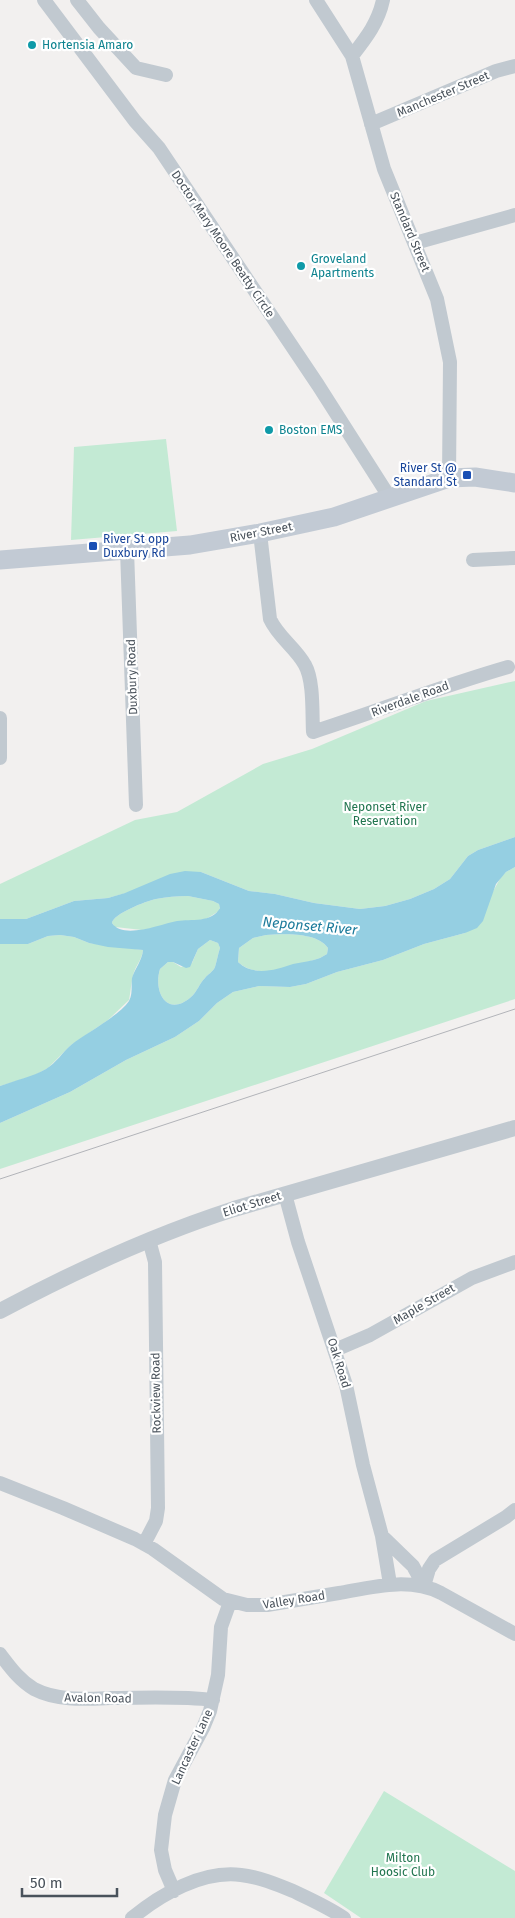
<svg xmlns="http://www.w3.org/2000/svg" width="515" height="1918" font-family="'Fira Sans',sans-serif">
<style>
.green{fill:#c3ead4}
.water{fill:#95cfe2;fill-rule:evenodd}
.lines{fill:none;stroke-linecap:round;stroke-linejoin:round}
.minor{stroke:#c1c9d0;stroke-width:14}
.tertiary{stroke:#c1c9d0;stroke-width:16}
.secondary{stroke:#c2cad4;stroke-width:19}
.tram{stroke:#b2b4b9;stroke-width:1}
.culture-dot{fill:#0f9aa8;stroke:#fff;stroke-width:2}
.transit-dot{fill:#1a4fb4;stroke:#fff;stroke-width:2}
.labels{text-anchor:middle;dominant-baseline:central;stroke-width:4.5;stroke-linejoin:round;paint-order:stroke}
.culture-label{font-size:12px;fill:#0d838f;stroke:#fff;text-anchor:start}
.street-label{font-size:12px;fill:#49525b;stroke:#fff}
.transit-label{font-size:12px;fill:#164399;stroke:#fff;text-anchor:end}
.park-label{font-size:12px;fill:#21754f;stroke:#fff}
.water-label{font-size:14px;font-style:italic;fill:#1c7b9b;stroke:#fff}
</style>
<rect width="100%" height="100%" fill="#f2f0ef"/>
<path class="green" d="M 166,439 L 177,531 L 71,540 L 74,447 Z
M 515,681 L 515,837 L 478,850 L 468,856 L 450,879 L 434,889 L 410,899 L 385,906 L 360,909 L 314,903 L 275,894 L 249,891 L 201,872 L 108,898 L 74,901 L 26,919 L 0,919 L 0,884 L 135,820 L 177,812 L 263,764 L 312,749 L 426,701 Z
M 515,867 L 515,999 L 0,1169 L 0,1123 L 70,1092 L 126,1060 L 175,1037 L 199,1021 L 217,1003 L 233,992 L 259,986 L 290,987 L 306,984 L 337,972 L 383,960 L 424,944 L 465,933 L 491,895 L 501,877 L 506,872 Z
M 188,896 L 213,901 L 219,904 L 220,907 L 219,911 L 206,919 L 142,930 L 115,927 L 112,923 C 113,914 146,901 156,899 C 166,897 177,896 188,896 Z
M 60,935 L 74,937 L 89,943 L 143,950 C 142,959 137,964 134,972 C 131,981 131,991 129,1000 L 108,1020 L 71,1045 L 48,1068 L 33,1076 L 0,1086 L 0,944 L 28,944 L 48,936 Z
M 266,935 C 283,934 317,932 328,948 L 327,954 L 320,958 C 296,965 259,982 238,962 L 239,948 L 253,938 Z
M 210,940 L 218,943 L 220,948 C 218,954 217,960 215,967 C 213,972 208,974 205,978 C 199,984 197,992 191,997 C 167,1018 153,992 160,969 L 168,962 L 173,962 L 181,967 L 192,963 L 198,949 Z
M 384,1791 L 515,1871 L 515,1918 L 361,1918 L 324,1893 Z"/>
<path class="water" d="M 515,837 L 515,867 L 506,872 L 496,884 L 483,921 L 477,928 L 465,933 L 424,944 L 383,960 L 337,972 L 306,984 L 290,987 L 259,986 L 233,992 L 217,1003 L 199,1021 L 175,1037 L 126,1060 L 70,1092 L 0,1123 L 0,1086 C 16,1080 32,1077 46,1069 C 56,1063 63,1052 71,1045 C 86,1033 119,1016 129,1001 C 133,994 131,985 132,978 C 135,968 142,961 143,950 L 108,947 L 89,943 L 74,937 L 60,935 L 48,936 L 28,944 L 0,944 L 0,919 L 26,919 L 74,901 L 108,898 L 125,893 L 170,874 L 185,871 L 201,872 L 249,891 L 275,894 L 314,903 L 360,909 L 385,906 L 410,899 L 434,889 L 450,879 L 468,856 L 478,850 ZM 188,896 L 213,901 L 219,904 L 220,908 C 212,923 191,919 177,921 C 161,924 123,940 112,923 C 113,914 146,901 156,899 C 166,897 177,896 188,896 ZM 266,935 C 283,934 317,932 328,948 L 327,954 L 320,958 C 312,961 302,962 293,964 C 275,970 254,977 238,962 L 239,948 L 253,938 ZM 210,940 L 218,943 L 220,948 C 218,954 217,960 215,967 C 213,972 208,974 205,978 C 199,984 197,992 191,997 C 167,1018 153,992 160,969 L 168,962 L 173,962 L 186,968 L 190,967 L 198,949 Z"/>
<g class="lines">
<path class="minor" d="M 44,0 L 135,121 L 159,148 L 318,385 L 390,498
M 77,0 L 99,28 L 136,68 L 166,75
M 316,0 L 352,56 L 384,169 L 437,299 L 450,362 L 449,478
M 352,56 C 366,38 378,23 383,0
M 371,124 L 496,71 L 515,66
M 415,243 L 515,215
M 260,533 L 270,619 C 278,637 296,648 305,665 C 314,681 312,713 313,732 C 378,711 442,686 508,667
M 127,550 L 136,805
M 473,560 L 515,558
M 0,718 L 0,758
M 285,1194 L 298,1242 L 346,1385 L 363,1465 L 382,1536 L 390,1584
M 335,1350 L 370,1335 L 472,1278 L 515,1262
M 0,1483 L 63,1508 L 135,1539 L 153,1549 L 223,1599 L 247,1605 L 267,1605 C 291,1601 315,1597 339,1593 C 373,1587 409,1577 441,1593 L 515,1634
M 382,1536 L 413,1566 L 424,1586
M 144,1544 L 156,1521 L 158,1508 L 155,1262 L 149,1240
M 424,1586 L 429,1569 L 435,1560 L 506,1517 L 515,1510
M 0,1654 C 10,1667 19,1680 34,1689 C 57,1701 85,1699 110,1698 C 144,1698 179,1696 213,1700
M 174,1891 L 165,1870 L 161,1850 L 165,1815 L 175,1780 L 203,1728 L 210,1711 L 218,1675 L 221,1627 L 230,1602
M 132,1918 C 161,1894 203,1870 241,1875 C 259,1877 276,1884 293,1891 C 310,1899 328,1907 344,1918"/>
<path class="tertiary" d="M 0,1311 C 75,1271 153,1235 234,1209 L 515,1128"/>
<path class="secondary" d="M 0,560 L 190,545 L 260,533 L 334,517 L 449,478 L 475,477 L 515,483"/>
<path class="tram" d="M 0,1179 L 515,1009"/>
</g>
<g class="culture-dot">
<circle cx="32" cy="45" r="5"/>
<circle cx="301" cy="266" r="5"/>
<circle cx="269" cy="430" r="5"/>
</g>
<g class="transit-dot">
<rect x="462" y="470" width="10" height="10" rx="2.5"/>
<rect x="88" y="541" width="10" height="10" rx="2.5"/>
</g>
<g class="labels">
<g class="culture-label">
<text x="42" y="45">Hortensia Amaro</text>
<text x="311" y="259">Groveland<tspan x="311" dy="14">Apartments</tspan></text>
<text x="279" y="430">Boston EMS</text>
</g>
<g class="street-label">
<text transform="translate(443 94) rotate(-23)">Manchester Street</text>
<text transform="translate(410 232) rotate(67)">Standard Street</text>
<text transform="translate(223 244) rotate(56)">Doctor Mary Moore Beatty Circle</text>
<text transform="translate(261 532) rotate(-11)">River Street</text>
<text transform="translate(132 677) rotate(-92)">Duxbury Road</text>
<text transform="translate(410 699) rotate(-20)">Riverdale Road</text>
<text transform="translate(252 1204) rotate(-17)">Eliot Street</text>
<text transform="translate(424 1304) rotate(-30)">Maple Street</text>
<text transform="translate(339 1363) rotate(73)">Oak Road</text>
<text transform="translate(156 1393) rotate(-91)">Rockview Road</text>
<text transform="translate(294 1600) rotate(-9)">Valley Road</text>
<text transform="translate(98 1698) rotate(1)">Avalon Road</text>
<text transform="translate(192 1747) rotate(-65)">Lancaster Lane</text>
</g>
<g class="transit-label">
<text x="457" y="468">River St @<tspan x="457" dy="14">Standard St</tspan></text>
<text x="103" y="539" text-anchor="start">River St opp<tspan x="103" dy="14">Duxbury Rd</tspan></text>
</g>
<g class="park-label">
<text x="385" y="807">Neponset River<tspan x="385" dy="14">Reservation</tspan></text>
<text x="403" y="1858">Milton<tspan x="403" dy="14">Hoosic Club</tspan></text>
</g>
<g class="water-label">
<text transform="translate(310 926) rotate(5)">Neponset River</text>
</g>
</g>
<path d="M22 1888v8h95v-8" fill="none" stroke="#49525b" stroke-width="2.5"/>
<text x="30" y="1888" font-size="15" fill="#49525b" stroke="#ffffff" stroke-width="4" paint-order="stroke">50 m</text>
</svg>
